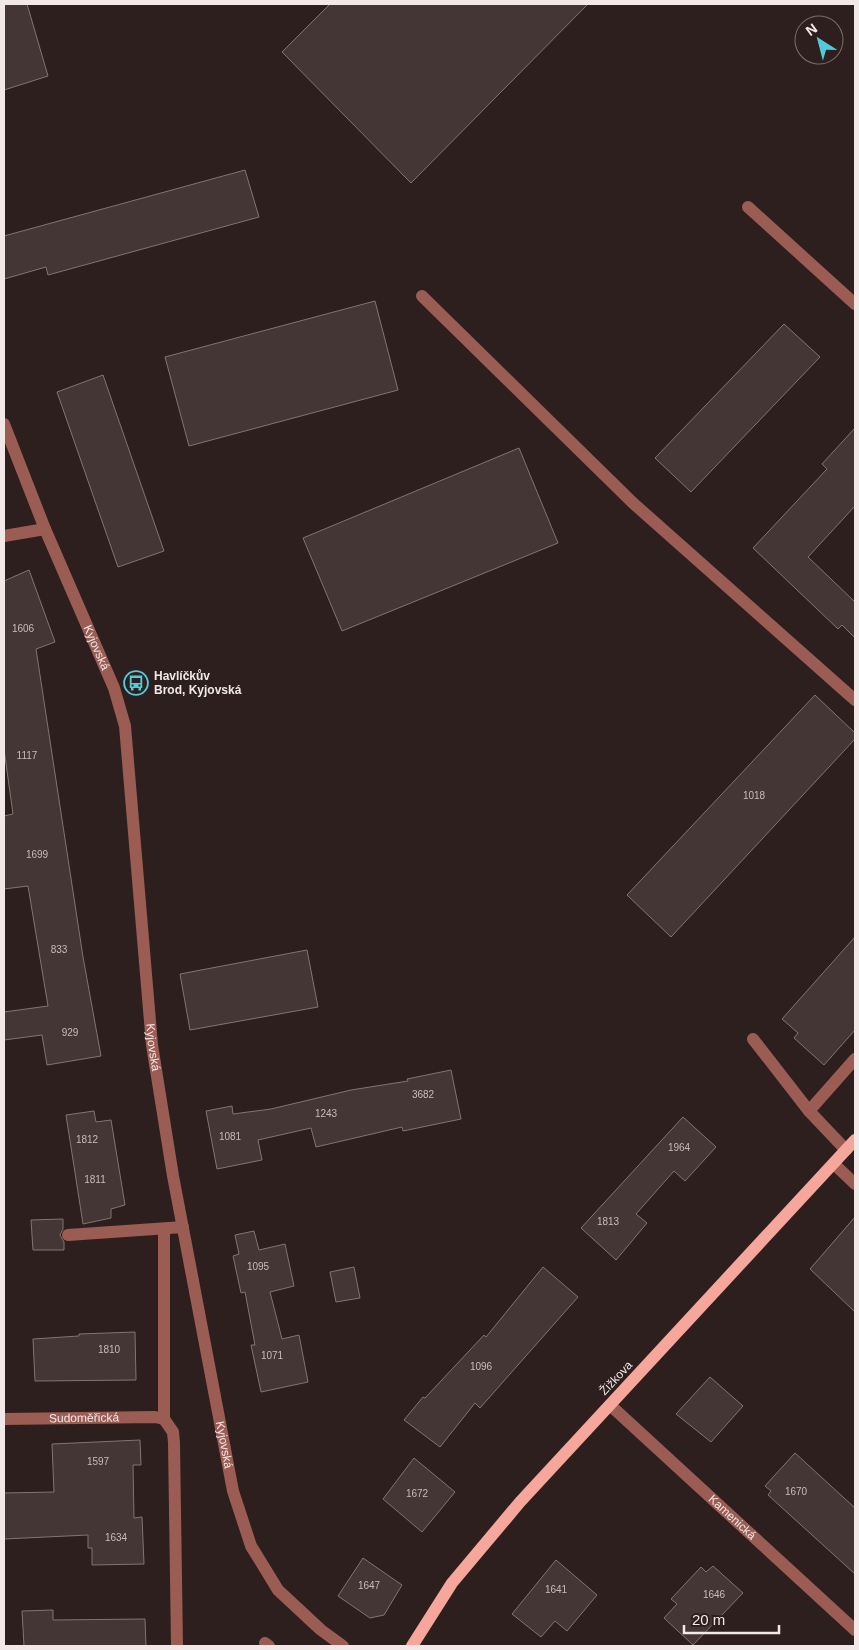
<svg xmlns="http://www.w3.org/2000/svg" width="859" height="1650" font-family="Helvetica,sans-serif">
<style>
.building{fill:#443634;stroke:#847471}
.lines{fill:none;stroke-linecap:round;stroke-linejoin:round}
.minor{stroke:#9b5c53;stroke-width:12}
.major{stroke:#f6a69a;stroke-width:12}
.labels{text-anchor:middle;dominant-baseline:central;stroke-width:5;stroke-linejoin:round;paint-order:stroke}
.number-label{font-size:10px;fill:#c6bcba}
.street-label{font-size:12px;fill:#f1e8e7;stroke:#2c1f1d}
.poi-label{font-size:12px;font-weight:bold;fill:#f1e8e7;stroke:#2c1f1d;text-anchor:start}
</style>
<rect width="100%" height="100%" fill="#2c1f1d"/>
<path class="building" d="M 4,4 L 27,4 L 48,76 L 4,90 Z
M 330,4 L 588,4 L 411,183 L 282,52 Z
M 245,170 L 259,217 L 48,275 L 46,267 L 4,279 L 4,236 Z
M 375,301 L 398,390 L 189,446 L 165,357 Z
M 784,324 L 820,357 L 691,492 L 655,458 Z
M 103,375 L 164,551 L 118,567 L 57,392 Z
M 855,428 L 855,506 L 808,557 L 855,602 L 855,638 L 842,625 L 838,629 L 753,548 L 827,469 L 822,464 Z
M 519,448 L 558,543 L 342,631 L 303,538 Z
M 29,570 L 55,642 L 36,649 L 83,957 L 101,1056 L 47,1065 L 42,1035 L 4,1040 L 4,1012 L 48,1006 L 28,886 L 4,889 L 4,816 L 13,814 L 4,749 L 4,581 Z
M 815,695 L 855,733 L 855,739 L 671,937 L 627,895 Z
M 855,937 L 855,1030 L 824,1065 L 794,1038 L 798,1033 L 782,1019 Z
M 307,950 L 318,1007 L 190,1030 L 180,974 Z
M 451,1070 L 461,1119 L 403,1131 L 402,1127 L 316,1147 L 311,1128 L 258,1140 L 262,1160 L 217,1169 L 206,1111 L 232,1106 L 233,1114 L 271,1109 L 351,1090 L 408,1081 L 407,1079 Z
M 94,1111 L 96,1122 L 111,1120 L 125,1205 L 111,1209 L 111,1218 L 83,1224 L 66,1115 Z
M 683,1117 L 716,1147 L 685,1181 L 674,1171 L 636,1214 L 647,1223 L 616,1260 L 581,1228 Z
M 855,1217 L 855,1312 L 810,1269 Z
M 63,1219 L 63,1229 L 60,1235 L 64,1242 L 64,1250 L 33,1250 L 31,1220 Z
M 254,1231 L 259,1250 L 285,1244 L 294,1286 L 270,1292 L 282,1339 L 299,1335 L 308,1382 L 261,1392 L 251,1345 L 255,1345 L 245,1292 L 241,1293 L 233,1256 L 239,1254 L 235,1235 Z
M 354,1267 L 360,1298 L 336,1302 L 330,1272 Z
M 543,1267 L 578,1297 L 480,1408 L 475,1403 L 440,1447 L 404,1420 L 423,1397 L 425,1398 L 484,1335 L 486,1337 Z
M 135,1332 L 136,1380 L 35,1381 L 33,1339 L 79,1336 L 79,1334 Z
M 710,1377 L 743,1406 L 711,1442 L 676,1414 Z
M 140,1440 L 141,1465 L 133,1465 L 134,1518 L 142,1517 L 144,1564 L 92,1565 L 92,1548 L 88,1548 L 88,1535 L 4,1539 L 4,1493 L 54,1492 L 52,1444 Z
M 795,1453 L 855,1508 L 855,1574 L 768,1495 L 771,1491 L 765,1486 Z
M 414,1458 L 455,1492 L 422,1532 L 383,1499 Z
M 363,1558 L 402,1585 L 384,1615 L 370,1618 L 338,1596 Z
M 556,1560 L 597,1595 L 567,1631 L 555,1621 L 541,1637 L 512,1614 Z
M 713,1566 L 743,1593 L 693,1645 L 664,1618 L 677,1604 L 671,1599 L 701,1567 L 706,1572 Z
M 53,1610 L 53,1620 L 145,1619 L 146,1646 L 24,1646 L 22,1611 Z"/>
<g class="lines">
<g class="minor">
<path d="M 748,207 L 855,304"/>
<path d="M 422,296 L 633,503 L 855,700"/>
<path id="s1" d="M 4,424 L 45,529 L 114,688 L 125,726 L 152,1045 L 173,1176 L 233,1491 L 251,1546 L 278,1590 L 321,1630 L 343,1646"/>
<path d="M 4,536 L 45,529"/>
<path d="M 753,1039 L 809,1111"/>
<path d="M 846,1150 L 809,1111 L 855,1059"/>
<path d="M 834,1164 L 855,1184"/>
<path d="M 68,1235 L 183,1227"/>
<path id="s2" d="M 610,1405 L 855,1630"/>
<path id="s3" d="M 4,1419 L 155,1417 L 164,1419"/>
<path d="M 164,1419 L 173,1432 L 174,1443 L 177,1646"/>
<path d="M 164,1419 L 164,1229"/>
<path d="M 265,1643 L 269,1646"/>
</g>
<path class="major" d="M 412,1646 L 452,1583 L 520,1502 L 855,1140"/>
</g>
<defs>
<g id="bus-ring" transform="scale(1.25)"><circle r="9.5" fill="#2c1f1d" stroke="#53cadc" stroke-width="1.5"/><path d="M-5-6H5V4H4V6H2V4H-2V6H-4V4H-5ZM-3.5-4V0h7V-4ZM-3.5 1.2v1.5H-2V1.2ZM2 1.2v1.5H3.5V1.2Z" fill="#53cadc"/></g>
</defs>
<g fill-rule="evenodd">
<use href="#bus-ring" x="136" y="683"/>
</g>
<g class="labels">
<g class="number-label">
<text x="23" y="628">1606</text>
<text x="27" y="755">1117</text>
<text x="754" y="795">1018</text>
<text x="37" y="854">1699</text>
<text x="59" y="949">833</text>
<text x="70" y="1032">929</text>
<text x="423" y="1094">3682</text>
<text x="326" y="1113">1243</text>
<text x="230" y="1136">1081</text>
<text x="87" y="1139">1812</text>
<text x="679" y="1147">1964</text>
<text x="95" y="1179">1811</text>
<text x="608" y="1221">1813</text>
<text x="258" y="1266">1095</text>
<text x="109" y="1349">1810</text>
<text x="272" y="1355">1071</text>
<text x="481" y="1366">1096</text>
<text x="98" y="1461">1597</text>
<text x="796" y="1491">1670</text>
<text x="417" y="1493">1672</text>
<text x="116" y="1537">1634</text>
<text x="369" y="1585">1647</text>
<text x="556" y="1589">1641</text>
<text x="714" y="1594">1646</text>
</g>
<g class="street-label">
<text stroke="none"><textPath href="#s1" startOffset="242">Kyjovská</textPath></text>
<text stroke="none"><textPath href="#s1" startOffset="648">Kyjovská</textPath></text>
<text transform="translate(616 1378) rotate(-47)">Žižkova</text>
<text stroke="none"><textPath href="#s3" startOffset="80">Sudoměřická</textPath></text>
<text stroke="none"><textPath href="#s1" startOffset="1052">Kyjovská</textPath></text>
<text stroke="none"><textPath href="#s2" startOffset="166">Kamenická</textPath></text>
</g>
<g class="poi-label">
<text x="154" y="676">Havlíčkův<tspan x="154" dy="14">Brod, Kyjovská</tspan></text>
</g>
</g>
<rect width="859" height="1650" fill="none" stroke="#f1e8e7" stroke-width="10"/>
<g transform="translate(819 40) rotate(324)"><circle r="24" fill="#2c1f1d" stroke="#7b6f6e"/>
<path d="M0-4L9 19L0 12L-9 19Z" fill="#53cadc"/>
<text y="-8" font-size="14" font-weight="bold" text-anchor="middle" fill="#f1e8e7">N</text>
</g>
<path d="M684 1625v8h95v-8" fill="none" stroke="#f1e8e7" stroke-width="2.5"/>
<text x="692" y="1625" font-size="15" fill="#f1e8e7" stroke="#2c1f1d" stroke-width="4" paint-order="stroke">20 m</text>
</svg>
